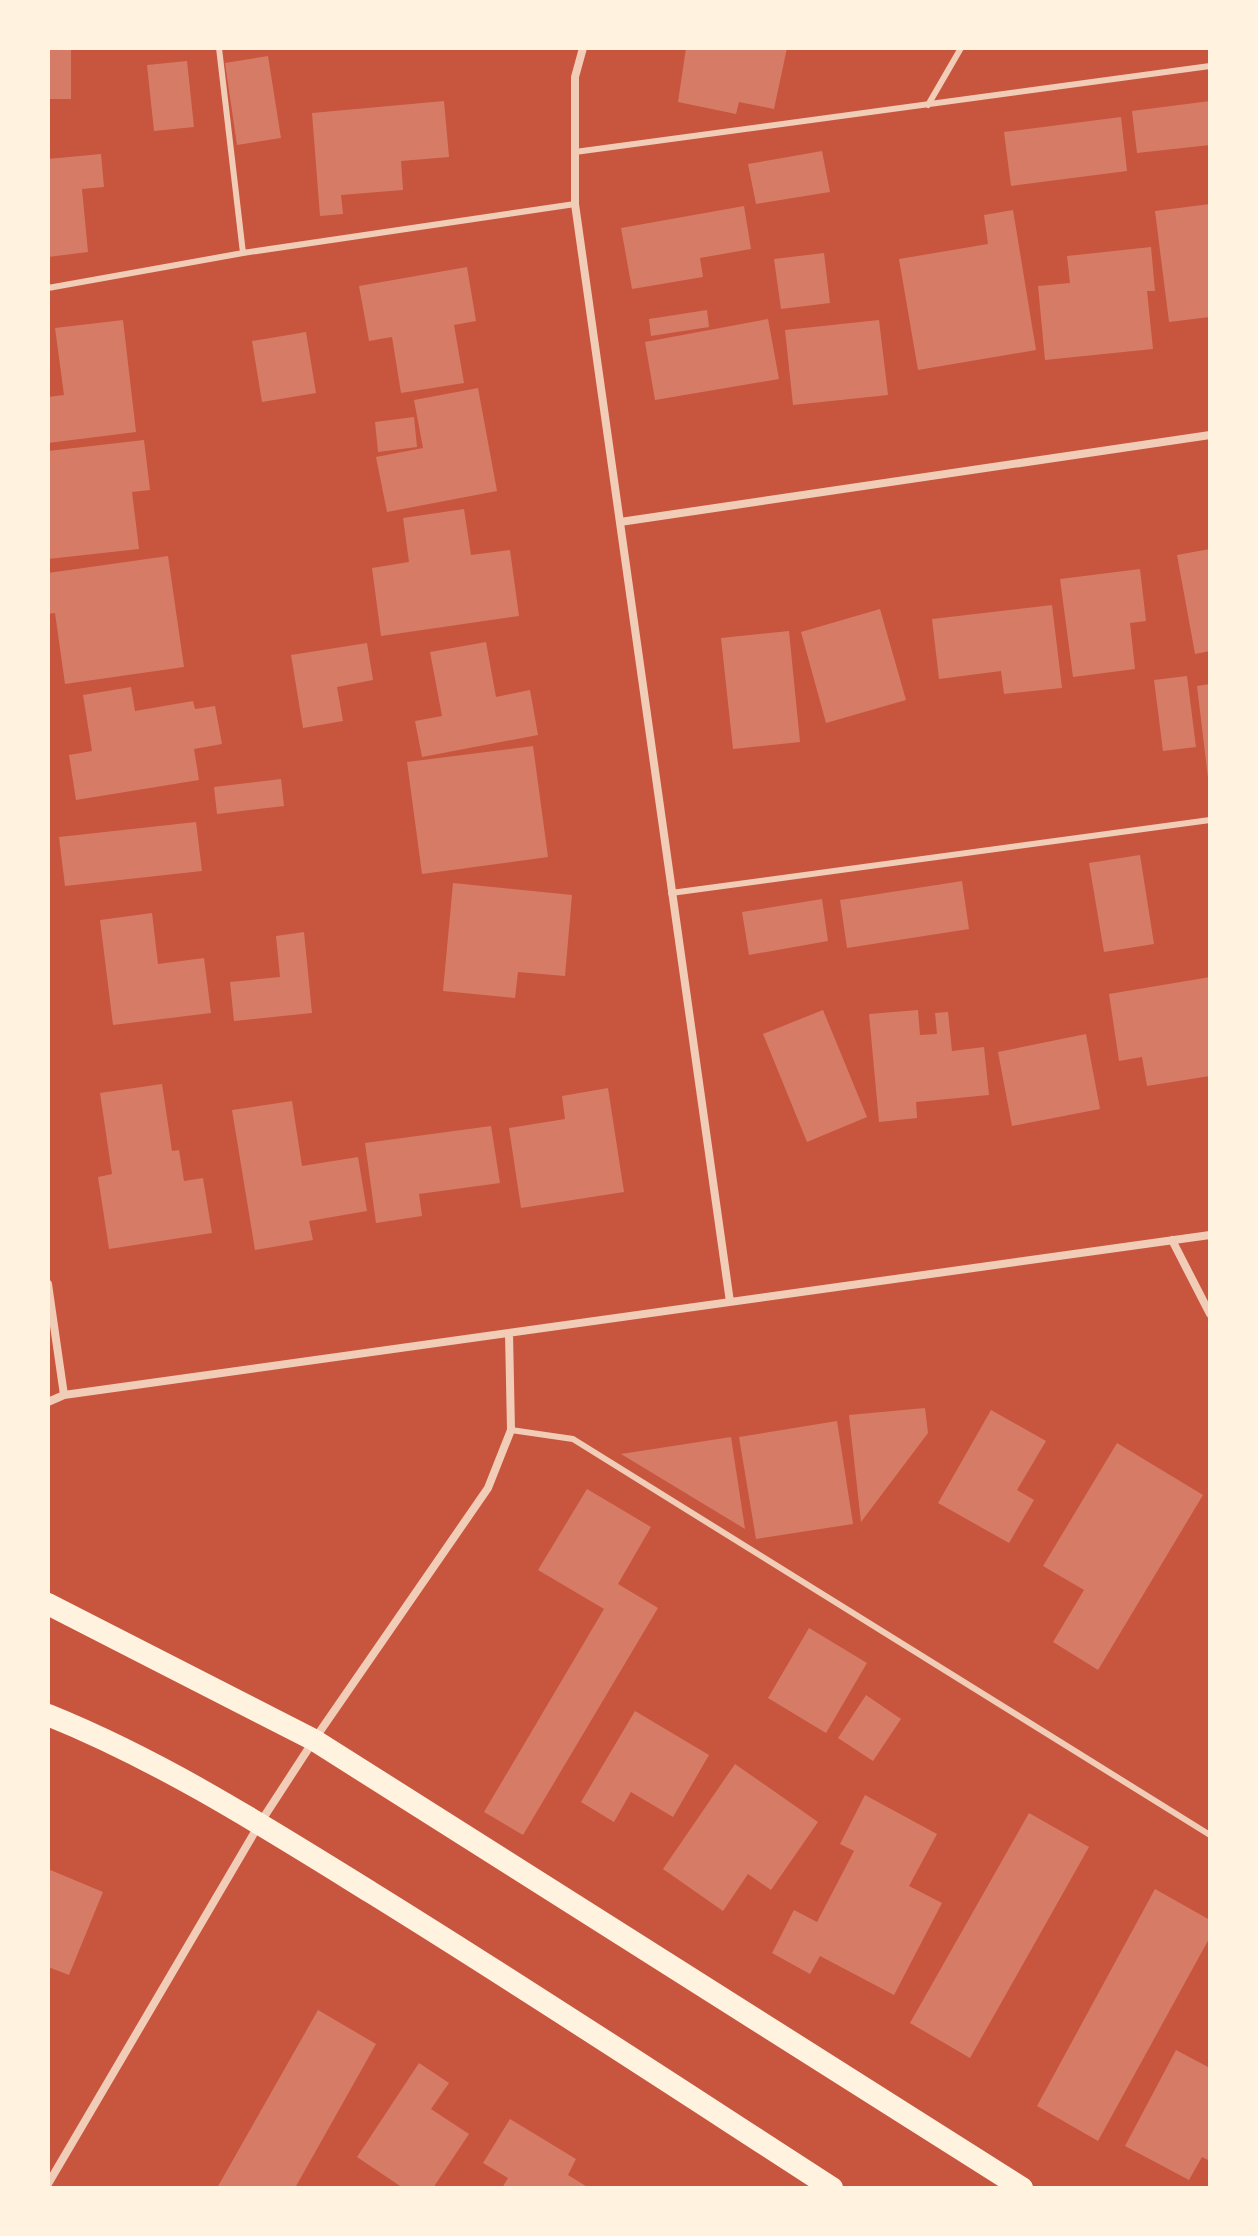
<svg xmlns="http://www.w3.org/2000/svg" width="1258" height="2236" font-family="Spectral,serif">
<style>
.building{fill:#d67c66}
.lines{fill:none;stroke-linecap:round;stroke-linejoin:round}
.service{stroke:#f1ccb7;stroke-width:6}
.minor{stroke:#f1ccb7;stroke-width:8}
.trunk{stroke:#fff3e0;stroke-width:22}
</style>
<rect width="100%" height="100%" fill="#c8553d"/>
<path class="building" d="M 48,48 L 71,48 L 71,99 L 48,99 Z
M 686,48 L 787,48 L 774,109 L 739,102 L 736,114 L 678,102 Z
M 268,56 L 281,138 L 237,145 L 225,63 Z
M 187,61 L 194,127 L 154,131 L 147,65 Z
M 444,101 L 449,157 L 401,161 L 403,190 L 341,195 L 343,214 L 320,216 L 312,113 Z
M 1210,101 L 1210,145 L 1137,153 L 1132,111 Z
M 1121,117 L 1127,171 L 1011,186 L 1004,132 Z
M 822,151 L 830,192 L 756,204 L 748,164 Z
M 101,154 L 104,187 L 82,189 L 88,252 L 48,257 L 48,159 Z
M 1210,204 L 1210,317 L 1169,322 L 1155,211 Z
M 744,206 L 751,249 L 700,258 L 703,277 L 632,289 L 621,228 Z
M 1013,210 L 1036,350 L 918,370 L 899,259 L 988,244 L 984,215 Z
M 1151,247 L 1155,291 L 1147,291 L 1153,349 L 1045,360 L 1038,286 L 1070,283 L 1067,256 Z
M 824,253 L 830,303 L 781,309 L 774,259 Z
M 467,267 L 476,321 L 454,325 L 464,383 L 401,393 L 392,337 L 369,341 L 359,286 Z
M 707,310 L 709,327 L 651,336 L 649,319 Z
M 768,319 L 779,379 L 655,400 L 645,342 Z
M 123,320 L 136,432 L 48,443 L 48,397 L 64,395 L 55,328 Z
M 879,320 L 888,395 L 793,405 L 785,330 Z
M 306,332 L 316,393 L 262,402 L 252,341 Z
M 478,388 L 497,491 L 387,512 L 376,457 L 423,448 L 414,400 Z
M 414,417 L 417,447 L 378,452 L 375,422 Z
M 144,440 L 150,490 L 132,492 L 139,549 L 48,559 L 48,451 Z
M 464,509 L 471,555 L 510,550 L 519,616 L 381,636 L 372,568 L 409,562 L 403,518 Z
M 1210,549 L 1210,651 L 1195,654 L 1177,555 Z
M 168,556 L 184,667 L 65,684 L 55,613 L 48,614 L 48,573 Z
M 1140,569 L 1146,621 L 1130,623 L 1135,669 L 1073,677 L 1060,579 Z
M 1052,605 L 1062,688 L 1004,694 L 1001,671 L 939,679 L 932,619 Z
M 880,609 L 906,700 L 826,723 L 801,632 Z
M 789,631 L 800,742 L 733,749 L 721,638 Z
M 486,642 L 496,697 L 530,690 L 538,735 L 422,757 L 415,721 L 442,716 L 430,652 Z
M 367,643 L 373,680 L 337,687 L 343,721 L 303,728 L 291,655 Z
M 1187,676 L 1196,747 L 1163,751 L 1154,680 Z
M 1210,684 L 1210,778 L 1208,778 L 1197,686 Z
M 131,687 L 135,711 L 193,701 L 195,709 L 215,706 L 222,744 L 194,749 L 199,780 L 76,800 L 69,755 L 92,751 L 83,695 Z
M 533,746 L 548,857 L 422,874 L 407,762 Z
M 281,779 L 284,806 L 217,814 L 214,787 Z
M 196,822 L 202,871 L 65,886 L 59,837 Z
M 1140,855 L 1154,944 L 1104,952 L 1089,863 Z
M 962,881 L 969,929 L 847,948 L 840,900 Z
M 453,883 L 572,895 L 565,976 L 518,972 L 515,998 L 443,991 Z
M 822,899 L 828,941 L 749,955 L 742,912 Z
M 152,913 L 158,964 L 204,958 L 211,1013 L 113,1025 L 100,920 Z
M 304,932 L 312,1013 L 234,1021 L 230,982 L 280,977 L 276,936 Z
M 1210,977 L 1210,1076 L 1147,1086 L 1142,1057 L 1119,1061 L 1109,994 Z
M 823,1010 L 867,1117 L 807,1142 L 763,1034 Z
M 918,1010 L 920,1035 L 937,1034 L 935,1013 L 948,1012 L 952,1051 L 984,1047 L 989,1095 L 916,1102 L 917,1118 L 879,1122 L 869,1014 Z
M 1086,1034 L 1100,1109 L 1012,1126 L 998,1052 Z
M 162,1084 L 172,1151 L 179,1150 L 184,1181 L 203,1178 L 212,1233 L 109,1249 L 98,1177 L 112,1174 L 100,1093 Z
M 608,1088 L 624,1192 L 521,1208 L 509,1128 L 565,1119 L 562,1096 Z
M 292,1101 L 302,1166 L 358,1157 L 367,1211 L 309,1221 L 313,1240 L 255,1250 L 232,1110 Z
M 491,1126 L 500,1183 L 419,1194 L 422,1216 L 376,1223 L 365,1143 Z
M 925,1408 L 928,1433 L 861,1522 L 849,1415 Z
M 991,1410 L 1046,1441 L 1017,1490 L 1034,1500 L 1009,1543 L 938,1503 Z
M 837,1421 L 853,1524 L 756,1539 L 739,1437 Z
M 731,1437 L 745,1529 L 621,1454 Z
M 1117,1443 L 1203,1495 L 1098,1670 L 1053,1642 L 1084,1590 L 1043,1566 Z
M 587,1489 L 651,1527 L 618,1584 L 658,1608 L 523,1835 L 484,1812 L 604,1609 L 538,1570 Z
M 809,1628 L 867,1663 L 826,1733 L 768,1698 Z
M 866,1695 L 901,1719 L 873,1761 L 838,1738 Z
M 635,1711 L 709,1755 L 673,1817 L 631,1792 L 614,1822 L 581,1802 Z
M 735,1764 L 818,1822 L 771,1890 L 748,1874 L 723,1911 L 663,1869 Z
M 865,1795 L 937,1834 L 909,1886 L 942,1903 L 894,1995 L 820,1956 L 810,1974 L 772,1953 L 794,1910 L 817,1922 L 854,1851 L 840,1844 Z
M 1029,1813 L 1089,1847 L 970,2058 L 910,2023 Z
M 48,1869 L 103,1892 L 69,1975 L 48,1967 Z
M 1155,1889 L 1210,1920 L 1210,1937 L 1098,2141 L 1037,2106 Z
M 318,2010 L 376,2044 L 295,2188 L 217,2188 Z
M 1176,2050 L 1210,2068 L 1210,2161 L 1202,2157 L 1189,2180 L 1125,2146 Z
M 419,2063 L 449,2083 L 431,2109 L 469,2134 L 433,2188 L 403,2188 L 357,2157 Z
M 510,2119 L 576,2159 L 568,2175 L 589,2188 L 502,2188 L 508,2178 L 483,2163 Z"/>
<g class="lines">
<path class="service" d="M 219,48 L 243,253
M 928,105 L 961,48
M 575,152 L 1210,66
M 48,288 L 243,253 L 575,204
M 671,893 L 1210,820
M 511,1430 L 573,1439 L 1210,1835"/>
<path class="minor" d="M 583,48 L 575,77 L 575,204 L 730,1302
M 620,522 L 1210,435
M 1172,1240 L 1210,1314
M 48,1284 L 64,1395
M 48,1402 L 64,1395 L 1210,1235
M 48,2184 L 260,1823 L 314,1740 L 488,1488 L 511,1430 L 509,1333"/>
<path class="trunk" d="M 48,1604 L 314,1740 L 1022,2188
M 48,1715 C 162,1761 267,1828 372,1893 C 527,1989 679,2089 832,2188"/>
</g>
<rect width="1258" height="2236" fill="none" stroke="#fff3e0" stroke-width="100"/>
</svg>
